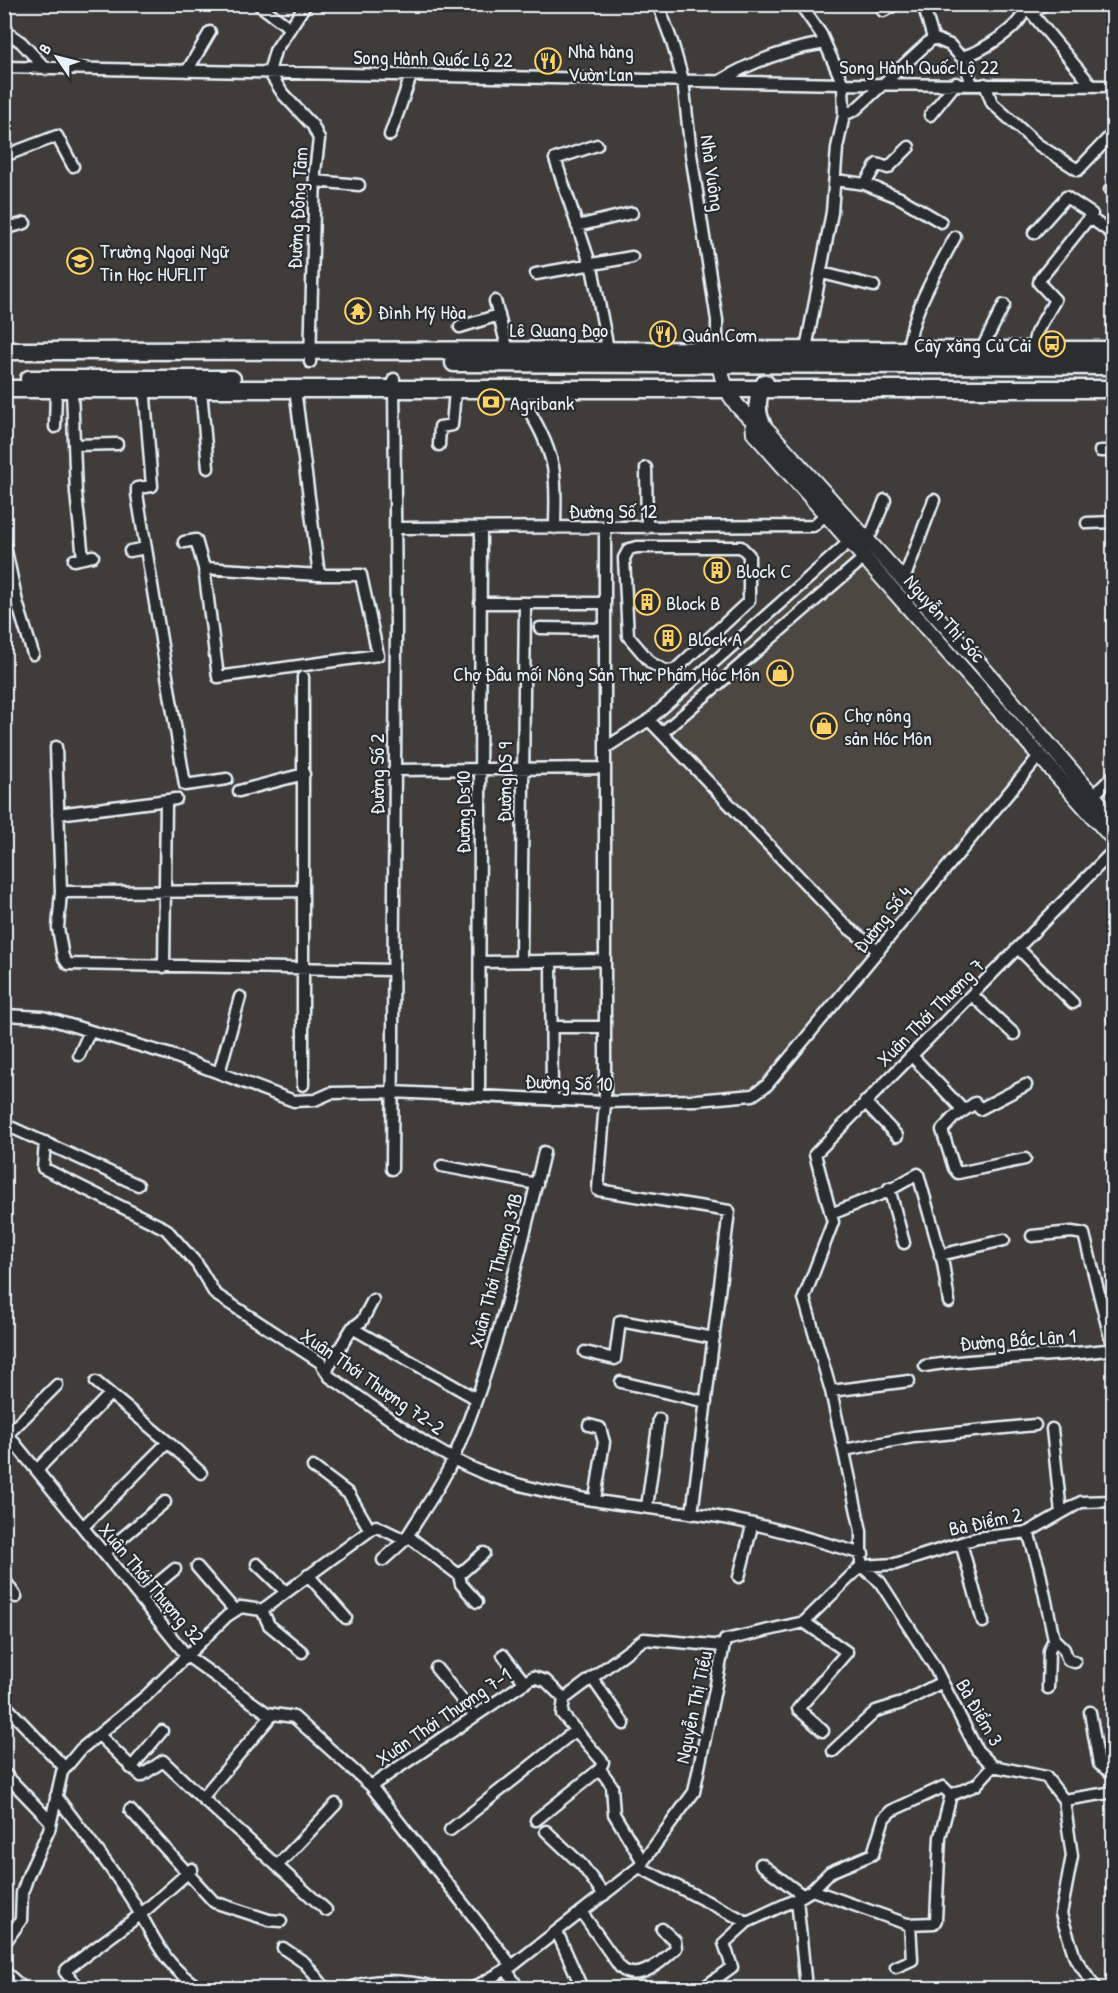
<svg xmlns="http://www.w3.org/2000/svg" width="1118" height="1993" font-family="'Patrick Hand',sans-serif">
<style>
.built{fill:#4e4643}
.lines{fill:none;stroke-linecap:round;stroke-linejoin:round}
.minor-casing{stroke:#e8f1f8;stroke-width:15}
.major-casing{stroke:#e8f1f8;stroke-width:18}
.highway-casing{stroke:#e8f1f8;stroke-width:21}
.minor{stroke:#2a2d2e;stroke-width:10}
.major{stroke:#2a2d2e;stroke-width:14}
.highway{stroke:#2a2d2e;stroke-width:16}
.labels{text-anchor:middle;dominant-baseline:central;stroke-width:4.5;stroke-linejoin:round;paint-order:stroke}
.poi-label{font-size:20px;fill:#e8f1f8;stroke:#2a2d2e;text-anchor:start}
.street-label{font-size:20px;fill:#e8f1f8;stroke:#2a2d2e}
</style>
<rect width="100%" height="100%" fill="#3f3c3a"/>
<filter id="ink" filterUnits="userSpaceOnUse"><feTurbulence type="fractalNoise" baseFrequency=".0167" numOctaves="2"/><feDisplacementMap in="SourceGraphic" scale="12" xChannelSelector="R" yChannelSelector="G"/><feConvolveMatrix kernelMatrix="1 2 1 2 8 2 1 2 1" color-interpolation-filters="sRGB"/></filter>
<g filter="url(#ink)">
<path class="built" d="M 849,547 L 1030,751 L 1030,759 L 764,1083 L 755,1090 L 692,1097 L 609,1097 L 611,751 L 656,719 Z"/>
<g class="lines">
<g class="minor-casing">
<path id="minor" d="M 258,4 L 290,28
M 306,4 L 275,51 L 269,72 L 283,94 L 313,126 L 319,139 L 315,172 L 310,362
M 658,4 L 672,42 L 683,80 L 691,154 L 717,320 L 717,350
M 800,4 L 821,34 L 843,84 L 844,115
M 923,4 L 933,38
M 1024,4 L 1092,86
M 883,11 L 897,4
M 1032,14 L 1044,4
M 4,30 L 21,42 L 46,69
M 933,38 L 950,45 L 960,56 C 975,57 1012,31 1020,19 C 1023,15 1024,9 1025,5
M 962,56 L 972,84
M 4,67 L 843,84 L 1114,86
M 187,71 L 210,32
M 720,81 C 752,61 788,49 825,43
M 985,84 L 992,103 L 1037,144 L 1078,170 L 1114,132
M 930,115 L 956,83
M 390,135 L 411,76
M 597,145 L 555,159 L 593,272 L 609,354
M 4,156 L 57,136 L 73,166
M 835,180 L 865,184 L 877,164 L 888,168 L 909,147
M 315,181 L 359,185
M 865,184 L 900,198 L 941,222
M 1110,190 L 1114,186
M 1089,217 L 1114,235
M 577,226 L 632,213
M 4,229 L 25,223
M 822,273 L 874,286
M 536,274 L 632,257
M 495,301 L 509,354
M 460,327 L 499,315
M 806,349 L 832,212 L 837,148 L 844,115 L 855,110 L 933,38
M 1032,349 L 1036,333 L 1055,300 L 1039,283 L 1040,279 L 1092,214 L 1066,197 L 1034,233
M 981,350 L 1004,305
M 908,351 C 911,312 937,271 955,237
M 144,385 L 152,486 L 137,488 L 137,494 L 185,785 L 227,779
M 295,389 L 319,575
M 517,389 C 531,414 547,438 553,467 C 557,486 555,508 555,528
M 201,390 L 208,468
M 72,391 L 76,493 L 83,558
M 55,427 L 56,390
M 74,445 L 117,444
M 439,445 L 440,427 L 452,425 L 455,391
M 1100,451 L 1114,451
M 646,468 L 647,528
M 1087,523 L 1114,522
M 396,528 L 813,526 L 826,514
M 605,529 L 605,1102 L 598,1190 L 729,1211 L 692,1514
M 864,540 L 872,532 L 885,500
M 4,541 L 17,602 L 33,654
M 184,542 L 196,540 L 204,568 L 218,677 L 378,655 L 361,575 L 319,575 L 204,568
M 637,547 L 741,547 L 749,555 L 749,601 L 675,670 L 666,671 L 651,663 L 628,636 L 624,558 L 629,549 Z
M 130,551 L 146,548
M 74,560 L 93,556
M 903,582 L 934,500
M 480,603 L 605,603
M 540,628 L 605,629
M 649,720 L 847,927 L 879,951
M 662,733 L 865,557
M 56,747 L 61,892 L 58,928 L 63,957 L 68,964 L 393,970
M 605,748 L 649,720 L 850,541
M 394,770 L 605,768
M 239,791 L 304,774
M 1093,796 L 1114,775
M 58,814 L 176,799
M 61,892 L 303,891
M 1018,948 L 1073,1003
M 521,961 L 525,603
M 551,961 L 552,1100
M 481,962 L 605,960
M 164,967 L 166,801
M 972,995 L 1014,1034
M 4,1015 L 43,1017 L 171,1055 L 294,1101 L 315,1100 L 331,1093 L 392,1092 L 605,1102 L 697,1100 L 753,1095 L 767,1085 L 1040,755
M 1113,1020 L 1114,1020
M 552,1027 L 605,1027
M 79,1055 L 90,1031
M 912,1056 L 963,1110
M 219,1073 L 240,997
M 303,1085 L 303,677
M 479,1096 L 481,528
M 865,1102 L 897,1136
M 4,1124 L 138,1185
M 45,1142 L 43,1168 L 166,1229 L 197,1264 L 215,1294 L 320,1362 L 330,1377 C 383,1412 436,1458 497,1478 C 561,1499 633,1506 699,1514 C 754,1521 809,1539 863,1554
M 1025,1159 L 958,1173 L 954,1168 L 942,1130 L 953,1118 L 975,1103 L 980,1109 L 1026,1085
M 442,1166 L 537,1184
M 392,1169 L 396,627 L 394,379
M 889,1188 L 904,1243
M 831,1214 L 886,1192 L 918,1174 L 943,1263 L 949,1302
M 1032,1236 L 1072,1232 L 1084,1234 L 1113,1349
M 940,1255 L 1004,1240
M 4,1290 L 5,1291
M 352,1328 L 475,1398
M 585,1352 L 615,1359 L 620,1321 L 714,1338
M 925,1366 C 988,1356 1051,1358 1114,1349
M 326,1371 L 352,1328 L 362,1321 L 373,1300
M 96,1382 L 168,1442
M 621,1382 L 706,1402
M 831,1391 L 909,1381
M 589,1425 L 600,1428 L 604,1442 L 595,1499
M 1052,1429 L 1061,1513
M 4,1430 L 187,1656 L 267,1713 L 294,1717 L 371,1786 L 512,1966
M 8,1434 L 57,1385
M 844,1450 L 914,1437 L 1035,1425
M 313,1467 L 349,1494 L 370,1530
M 37,1470 L 110,1394
M 647,1507 L 659,1419
M 83,1527 L 168,1442 L 201,1473
M 1028,1532 L 1039,1568 L 1054,1639 L 1064,1649 L 1068,1660 L 1075,1662
M 408,1536 L 459,1575 L 484,1553
M 961,1543 L 983,1622
M 104,1553 L 165,1502
M 383,1560 L 405,1540
M 257,1564 L 286,1592
M 861,1566 L 880,1582 L 934,1666 L 977,1750 L 993,1766 L 1046,1777 L 1064,1800
M 861,1566 L 895,1564 L 977,1538 L 1028,1532 L 1081,1502 L 1114,1501
M 197,1567 L 235,1611
M 308,1575 L 346,1618
M 459,1575 L 461,1584 L 477,1602
M 739,1577 L 752,1526
M 6,1582 L 16,1597
M 140,1598 L 175,1569
M 262,1610 L 269,1625 L 302,1652
M 804,1622 L 847,1652 L 798,1709 L 823,1731
M 4,1638 L 5,1639
M 503,1655 L 525,1683
M 436,1668 L 475,1716
M 592,1678 L 624,1724
M 1048,1688 L 1049,1651 L 1054,1639
M 564,1699 L 562,1714 L 603,1762 L 600,1769
M 4,1704 L 65,1768
M 1090,1712 L 1099,1764 L 1114,1775
M 273,1714 L 202,1798 L 326,1910
M 100,1736 L 141,1776 L 163,1761 L 202,1798
M 833,1751 L 876,1711 L 902,1703 L 942,1682
M 131,1768 L 162,1731
M 4,1773 L 51,1822
M 371,1786 L 533,1677 L 546,1681 L 564,1699 L 644,1639 L 724,1646
M 951,1795 L 976,1785 L 993,1766
M 56,1796 C 80,1828 106,1860 128,1894 C 153,1931 159,1963 200,1988
M 1064,1800 L 1072,1856 L 1061,1914 L 1075,1958 L 1096,1988
M 1064,1800 L 1114,1792
M 130,1810 L 214,1902 L 269,1920 L 281,1921
M 536,1820 L 600,1769 L 612,1786 L 614,1814 L 643,1862
M 450,1830 L 576,1730
M 546,1831 L 582,1865 L 604,1895
M 761,1864 L 802,1895
M 277,1866 L 336,1804
M 639,1867 L 747,1922 L 797,1899 L 812,1890 L 830,1872 L 873,1854 L 884,1818 L 891,1811 L 943,1787 L 951,1795
M 812,1890 L 907,1924 L 934,1923 L 936,1920 L 940,1837 L 951,1795
M 797,1899 L 806,1988
M 582,1913 L 620,1967 C 637,1985 664,1960 676,1948 L 675,1941 L 662,1929
M 557,1932 L 582,1988
M 4,1944 L 21,1920 L 22,1893 L 29,1873 L 49,1830 L 62,1772 L 81,1749 L 147,1695 L 227,1616 L 241,1607 L 262,1610 L 376,1526 L 405,1540 C 421,1513 442,1486 454,1457 C 496,1359 519,1256 544,1152
M 283,1948 L 305,1963 L 325,1988
M 896,1967 L 912,1960 L 910,1924
M 506,1969 L 518,1988
M 4,1971 L 23,1988
M 79,1988 L 65,1972 L 67,1969 L 140,1915 L 192,1869
M 351,1988 C 376,1976 414,1982 440,1988
M 473,1988 L 512,1966 L 639,1867 L 694,1792 L 725,1640 L 804,1622 L 861,1566 L 861,1531 L 831,1391 L 804,1298 L 833,1222 L 815,1154 L 1114,850
M 703,1988 L 732,1967 L 724,1943 L 747,1922"/>
</g>
<g class="major-casing">
<path id="major" d="M 718,355 C 720,383 735,413 762,424 L 978,662 L 1114,820
M 753,421 L 754,433 L 1114,840"/>
</g>
<g class="highway-casing">
<path id="highway" d="M 4,351 L 1114,350
M 454,363 L 1114,366
M 29,379 L 232,379
M 4,389 L 1114,389
M 762,424 C 756,412 756,395 765,383"/>
</g>
<use href="#minor" class="minor"/>
<use href="#major" class="major"/>
<use href="#highway" class="highway"/>
</g>
</g>
<defs>
<g id="restaurant-ring" transform="scale(1.35)"><circle r="9.5" fill="#2a2d2e" stroke="#ffd166" stroke-width="1.5"/><path d="M-5-6h1v4h1v-4h1v4h1v-4h1v5L-1.5 .5V6h-2V.5L-5-1ZM5-6V6H3V1.5H1.5Q1.5-4 5-6Z" fill="#ffd166"/></g>
<g id="school-ring" transform="scale(1.35)"><circle r="9.5" fill="#2a2d2e" stroke="#ffd166" stroke-width="1.5"/><path d="M0-5L7-2L0 1L-7-2ZM-4 1L0 2.5L4 1V4Q0 6-4 4Z" fill="#ffd166"/></g>
<g id="temple-ring" transform="scale(1.35)"><circle r="9.5" fill="#2a2d2e" stroke="#ffd166" stroke-width="1.5"/><path d="M0-6L5-2H3V0L6.5 2.5H4V6H1.5V3h-3V6H-4V2.5H-6.5L-3 0V-2H-5Z" fill="#ffd166"/></g>
<g id="bus-ring" transform="scale(1.35)"><circle r="9.5" fill="#2a2d2e" stroke="#ffd166" stroke-width="1.5"/><path d="M-5-6H5V4H4V6H2V4H-2V6H-4V4H-5ZM-3.5-4V0h7V-4ZM-3.5 1.2v1.5H-2V1.2ZM2 1.2v1.5H3.5V1.2Z" fill="#ffd166"/></g>
<g id="bank-ring" transform="scale(1.35)"><circle r="9.5" fill="#2a2d2e" stroke="#ffd166" stroke-width="1.5"/><path d="M-6-4H6V4H-6ZM0-2.3a2.3 2.3 0 1 0 0 4.6a2.3 2.3 0 1 0 0-4.6Z" fill="#ffd166"/></g>
<g id="building-ring" transform="scale(1.35)"><circle r="9.5" fill="#2a2d2e" stroke="#ffd166" stroke-width="1.5"/><path d="M-4-6H4V6H1V3H-1V6H-4ZM-2.5-4.3h1.7v1.8h-1.7ZM.8-4.3h1.7v1.8H.8ZM-2.5-1h1.7V.8h-1.7ZM.8-1h1.7V.8H.8Z" fill="#ffd166"/></g>
<g id="shop-ring" transform="scale(1.35)"><circle r="9.5" fill="#2a2d2e" stroke="#ffd166" stroke-width="1.5"/><path d="M-5-2.5h2.3a2.7 3.5 0 0 1 5.4 0H5L5.5 6h-11ZM-1.5-2.5h3a1.5 2.3 0 0 0-3 0Z" fill="#ffd166"/></g>
</defs>
<g fill-rule="evenodd">
<use href="#restaurant-ring" x="548" y="61"/>
<use href="#school-ring" x="80" y="261"/>
<use href="#temple-ring" x="358" y="311"/>
<use href="#restaurant-ring" x="663" y="334"/>
<use href="#bus-ring" x="1052" y="344"/>
<use href="#bank-ring" x="491" y="402"/>
<use href="#building-ring" x="717" y="570"/>
<use href="#building-ring" x="647" y="602"/>
<use href="#building-ring" x="668" y="638"/>
<use href="#shop-ring" x="780" y="673"/>
<use href="#shop-ring" x="824" y="726"/>
</g>
<g class="labels">
<g class="poi-label">
<text x="568" y="50">Nhà hàng<tspan x="568" dy="23">Vườn Lan</tspan></text>
<text x="100" y="250">Trường Ngoại Ngữ<tspan x="100" dy="23">Tin Học HUFLIT</tspan></text>
<text x="378" y="311">Đình Mỹ Hòa</text>
<text x="682" y="334">Quán Cơm</text>
<text x="1032" y="344" text-anchor="end">Cây xăng Củ Cải</text>
<text x="510" y="402">Agribank</text>
<text x="736" y="570">Block C</text>
<text x="666" y="602">Block B</text>
<text x="688" y="638">Block A</text>
<text x="760" y="673" text-anchor="end">Chợ Đầu mối Nông Sản Thực Phẩm Hóc Môn</text>
<text x="844" y="714">Chợ nông<tspan x="844" dy="23">sản Hóc Môn</tspan></text>
</g>
<g class="street-label">
<text transform="translate(433 58) rotate(1)">Song Hành Quốc Lộ 22</text>
<text x="919" y="66">Song Hành Quốc Lộ 22</text>
<text transform="translate(713 173) rotate(82)">Nhà Vuông</text>
<text transform="translate(297 208) rotate(-87)">Đường Đồng Tâm</text>
<text x="559" y="329">Lê Quang Đạo</text>
<text x="613" y="510">Đường Số 12</text>
<text transform="translate(945 618) rotate(48)">Nguyễn Thị Sóc</text>
<text transform="translate(376 774) rotate(-90)">Đường Số 2</text>
<text transform="translate(504 782) rotate(-89)">Đường DS 9</text>
<text transform="translate(462 812) rotate(-90)">Đường Ds10</text>
<text transform="translate(882 919) rotate(-51)">Đường Số 4</text>
<text transform="translate(930 1012) rotate(-45)">Xuân Thới Thượng 7</text>
<text transform="translate(569 1082) rotate(2)">Đường Số 10</text>
<text transform="translate(495 1270) rotate(-75)">Xuân Thới Thượng 31B</text>
<text transform="translate(1018 1339) rotate(-4)">Đường Bắc Lân 1</text>
<text transform="translate(373 1381) rotate(35)">Xuân Thới Thượng 72-2</text>
<text transform="translate(985 1521) rotate(-12)">Bà Điểm 2</text>
<text transform="translate(152 1583) rotate(50)">Xuân Thới Thượng 32</text>
<text transform="translate(693 1707) rotate(-78)">Nguyễn Thị Tiểu</text>
<text transform="translate(980 1712) rotate(60)">Bà Điểm 3</text>
<text transform="translate(443 1716) rotate(-34)">Xuân Thới Thượng 7-1</text>
</g>
</g>
<rect width="1118" height="1993" fill="none" stroke="#2a2d2e" stroke-width="24"/>
<rect x="12" y="12" width="1094" height="1969" fill="none" stroke="#e8f1f8" stroke-width="2" filter="url(#ink)"/>
<g transform="translate(57 57) rotate(305)" stroke="#2a2d2e" stroke-width="4.5" paint-order="stroke">
<path d="M0-4.5L10 22L0 15L-10 22Z" fill="#e8f1f8"/>
<text y="-9" font-size="16" font-weight="bold" text-anchor="middle" fill="#e8f1f8">B</text>
</g>
</svg>
